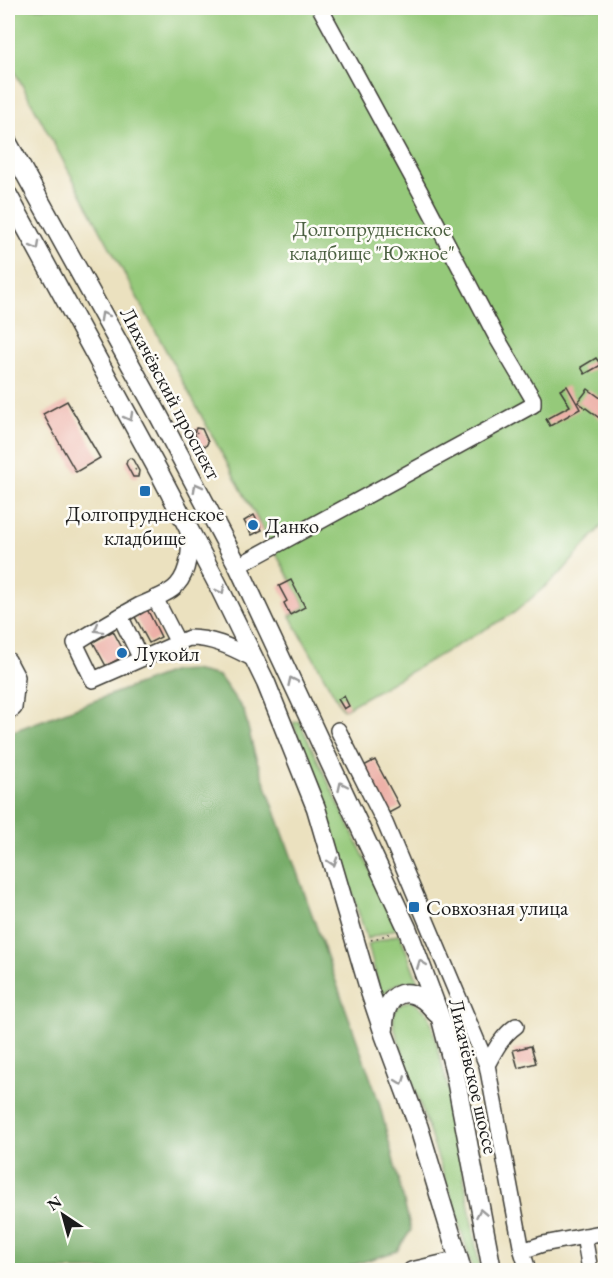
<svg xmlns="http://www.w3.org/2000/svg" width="613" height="1278" font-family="'EB Garamond',serif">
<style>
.green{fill:#95c97a;stroke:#58724b;stroke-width:1.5}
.forest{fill:#78ad6a;stroke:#4a6443;stroke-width:1.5}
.building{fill:#edb1a8}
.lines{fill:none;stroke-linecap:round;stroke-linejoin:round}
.minor-casing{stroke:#3b3a34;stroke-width:18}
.major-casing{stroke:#3b3a34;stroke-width:21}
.path{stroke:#3b3a34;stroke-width:1.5;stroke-dasharray:1.5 4.5;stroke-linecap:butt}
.minor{stroke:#fff;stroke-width:15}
.major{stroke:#fff;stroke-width:18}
.oneway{stroke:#999}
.poi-dot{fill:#1f6fb2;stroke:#fdfcf7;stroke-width:2}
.labels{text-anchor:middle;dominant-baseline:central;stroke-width:5;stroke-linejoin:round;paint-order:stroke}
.park-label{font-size:21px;fill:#4c6142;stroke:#fdfcf7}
.street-label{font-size:21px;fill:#1c1c1c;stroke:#fdfcf7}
.poi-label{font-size:21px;fill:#1c1c1c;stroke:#fdfcf7;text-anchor:start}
</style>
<rect width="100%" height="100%" fill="#fdfcf7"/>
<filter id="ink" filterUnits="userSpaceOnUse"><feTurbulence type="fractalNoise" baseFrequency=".0167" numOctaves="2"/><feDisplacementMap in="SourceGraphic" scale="12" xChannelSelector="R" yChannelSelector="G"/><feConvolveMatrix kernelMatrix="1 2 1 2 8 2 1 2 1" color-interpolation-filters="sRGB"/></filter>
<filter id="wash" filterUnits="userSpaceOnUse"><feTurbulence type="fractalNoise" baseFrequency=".008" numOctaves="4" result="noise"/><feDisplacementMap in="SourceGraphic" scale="24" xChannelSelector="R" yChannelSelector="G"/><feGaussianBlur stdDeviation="1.35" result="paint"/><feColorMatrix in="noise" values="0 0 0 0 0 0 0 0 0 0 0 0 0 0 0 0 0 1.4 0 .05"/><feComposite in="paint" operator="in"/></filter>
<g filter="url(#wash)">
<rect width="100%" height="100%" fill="#ebe1bf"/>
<path class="green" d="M 8,8 L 605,8 L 605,522 L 562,572 L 514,613 L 343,710 L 290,616 L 305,607 L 8,59 Z
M 299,721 L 398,928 L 367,939 L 324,805 L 293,723 Z
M 400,934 L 418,982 C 403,979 392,985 381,996 L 368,944 Z
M 411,1000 L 429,1014 L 449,1091 L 480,1270 L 473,1270 L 451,1197 L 394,1027 C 392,1011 396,1005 411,1000 Z"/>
<path class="forest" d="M 193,670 L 219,676 L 244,711 L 254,752 L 379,1102 L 411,1230 L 397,1251 L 338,1270 L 8,1270 L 8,733 L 174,671 Z"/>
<g id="blocks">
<path class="building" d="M 596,358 L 601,365 L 585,374 L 581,367 Z
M 567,386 L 580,409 L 550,426 L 546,419 L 570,406 L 560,390 Z
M 588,389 L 606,402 L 606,423 L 578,402 Z
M 67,401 L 100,458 L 76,472 L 43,414 Z
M 196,428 L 202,429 L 208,442 L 206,446 L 200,444 L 194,433 Z
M 130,458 L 133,460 L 139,471 L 138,477 L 133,477 L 126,464 L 127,460 Z
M 254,515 L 262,530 L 252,535 L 244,521 Z
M 291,580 L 305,607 L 290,615 L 284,603 L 287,601 L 279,586 Z
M 146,607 L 161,637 L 149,643 L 133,613 Z
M 113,631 L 126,655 L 106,666 L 93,642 Z
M 344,696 L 349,706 L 344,709 L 338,699 Z
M 375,760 L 400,807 L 385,815 L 360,768 Z
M 531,1046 L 536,1063 L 518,1068 L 513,1050 Z"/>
</g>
</g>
<g filter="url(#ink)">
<use href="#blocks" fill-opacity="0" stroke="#3b3a34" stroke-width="1.5"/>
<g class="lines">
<g class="minor-casing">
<path id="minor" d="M 188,531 C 191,548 189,572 177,585 C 171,593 149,601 140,605 C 118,617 96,630 75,643 L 93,680 L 189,638 C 214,638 232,648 254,659
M 238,566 L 533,405 L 533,399 L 497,338 L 423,197 L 320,8
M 155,598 L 178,643
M 120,616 L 141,659
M 8,660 L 17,677 L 14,708 L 8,712
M 338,730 L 385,823 L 487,1065
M 516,1026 C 502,1036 495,1050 487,1065 L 522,1251 L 528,1270
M 584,1236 L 590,1270
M 522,1251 L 543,1244 L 606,1232
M 411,1270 L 459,1259"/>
</g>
<g class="major-casing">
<path id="major" d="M 8,143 L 159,416 L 238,566 L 407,928 L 441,1019 L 454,1069 L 492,1270
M 8,195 L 159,472 L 218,585 L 266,683 L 316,808 L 370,992 L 384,1034 L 419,1128 L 462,1270
M 384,1029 C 383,989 413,981 436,1013"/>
</g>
<path class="path" d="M 187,433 L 195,429 L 198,435
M 135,469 L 139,476 L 142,474
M 371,940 L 392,933"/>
<use href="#minor" class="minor"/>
<use href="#major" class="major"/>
</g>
<defs><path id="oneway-chevron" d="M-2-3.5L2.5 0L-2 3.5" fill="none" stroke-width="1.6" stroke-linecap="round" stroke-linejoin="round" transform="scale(1.5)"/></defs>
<g class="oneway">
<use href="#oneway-chevron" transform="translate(36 246) rotate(61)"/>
<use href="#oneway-chevron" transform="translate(104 316) rotate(-119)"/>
<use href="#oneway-chevron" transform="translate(129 417) rotate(61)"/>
<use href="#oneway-chevron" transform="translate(197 487) rotate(-118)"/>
<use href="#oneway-chevron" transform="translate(221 590) rotate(64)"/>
<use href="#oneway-chevron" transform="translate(98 629) rotate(149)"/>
<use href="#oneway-chevron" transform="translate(292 681) rotate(-115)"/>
<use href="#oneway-chevron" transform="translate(342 786) rotate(-115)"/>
<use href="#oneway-chevron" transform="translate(333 862) rotate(73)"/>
<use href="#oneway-chevron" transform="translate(421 964) rotate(-111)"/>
<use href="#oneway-chevron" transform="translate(401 1081) rotate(69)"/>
<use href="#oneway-chevron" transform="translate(481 1213) rotate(-101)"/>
</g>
</g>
<g class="poi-dot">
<rect x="139" y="485" width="12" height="12" rx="3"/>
<circle cx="253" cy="525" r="6"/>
<circle cx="122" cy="653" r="6"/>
<rect x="408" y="901" width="12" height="12" rx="3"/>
</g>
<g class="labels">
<g class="park-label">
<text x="372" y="228">Долгопрудненское<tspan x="372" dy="24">кладбище "Южное"</tspan></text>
</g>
<g class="street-label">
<text transform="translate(171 393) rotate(62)">Лихачёвский проспект</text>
<text transform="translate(474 1076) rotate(77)">Лихачёвское шоссе</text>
</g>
<g class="poi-label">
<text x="145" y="513" text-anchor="middle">Долгопрудненское<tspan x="145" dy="24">кладбище</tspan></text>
<text x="265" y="525">Данко</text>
<text x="134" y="653">Лукойл</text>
<text x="426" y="907">Совхозная улица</text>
</g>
</g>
<rect width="613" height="1278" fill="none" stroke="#fdfcf7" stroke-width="30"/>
<g transform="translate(63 1215) rotate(324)" stroke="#fdfcf7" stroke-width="4.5" paint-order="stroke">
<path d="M0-4.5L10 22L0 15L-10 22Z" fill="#1c1c1c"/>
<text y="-9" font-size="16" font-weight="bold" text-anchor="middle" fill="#1c1c1c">N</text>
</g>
</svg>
